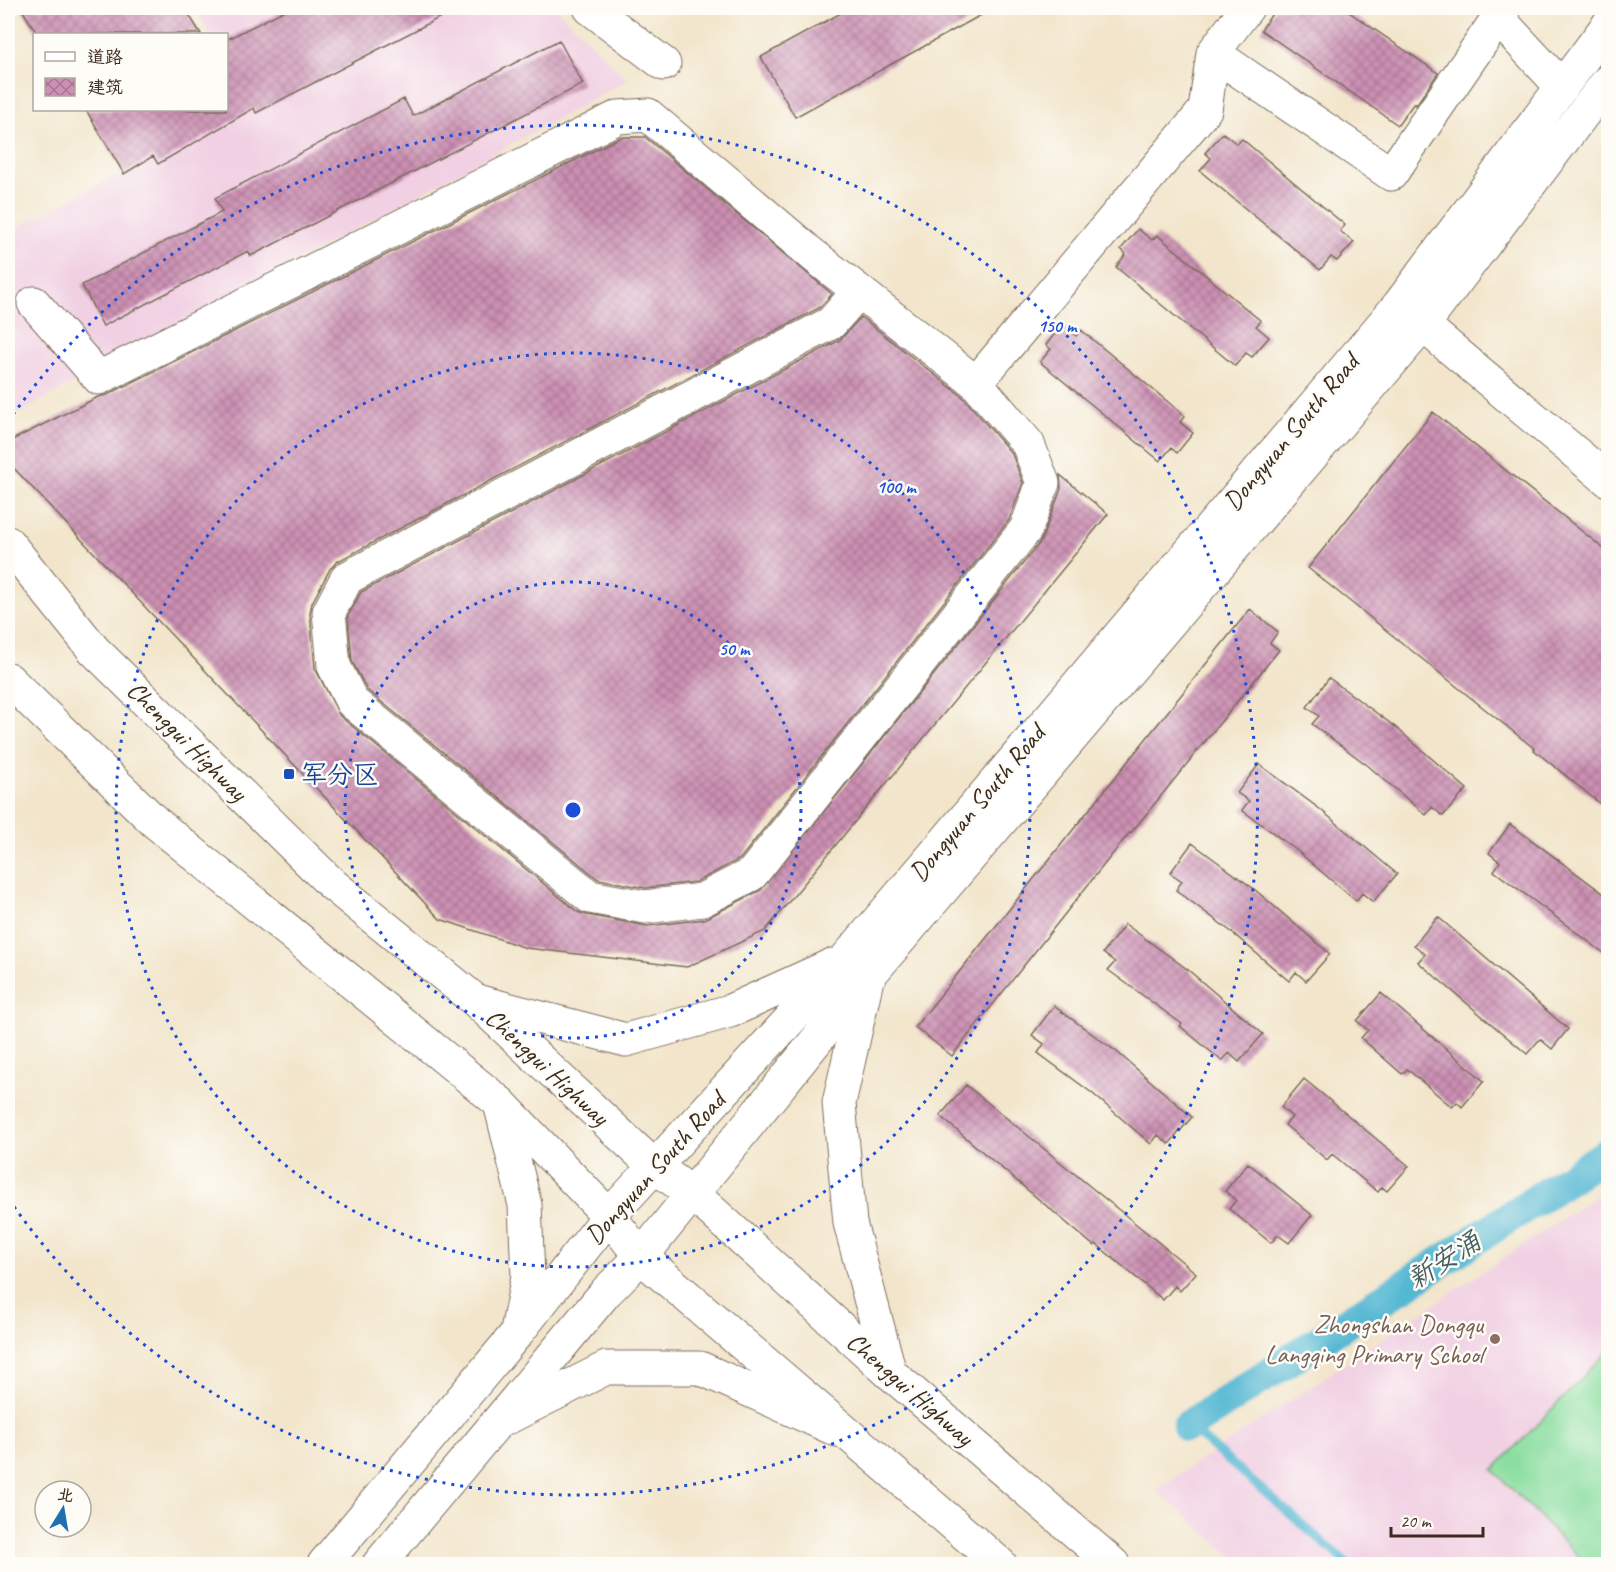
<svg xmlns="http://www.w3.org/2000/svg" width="1616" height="1572" font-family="Caveat,'LXGW WenKai TC',sans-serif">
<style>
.built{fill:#f1d0e3}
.pitch{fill:#8bdea0;stroke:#63845f;stroke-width:1.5}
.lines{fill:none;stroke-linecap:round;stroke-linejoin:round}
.stream{stroke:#55b8d3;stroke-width:9}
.canal{stroke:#55b8d3;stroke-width:32}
.building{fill:url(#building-cross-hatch)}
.minor-casing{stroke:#7b6b5b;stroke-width:35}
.tertiary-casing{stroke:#7b6b5b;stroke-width:35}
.primary-casing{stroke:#7b6b5b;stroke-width:35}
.minor{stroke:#fff;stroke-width:33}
.tertiary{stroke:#fff;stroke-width:33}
.primary{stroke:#fff;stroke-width:33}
.ring{fill:none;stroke:#1d4ed8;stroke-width:3;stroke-dasharray:3 6}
.transit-dot{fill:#1a4fb4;stroke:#fdfcf7;stroke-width:2}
.education-dot{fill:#8d6e63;stroke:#fdfcf7;stroke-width:2}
.labels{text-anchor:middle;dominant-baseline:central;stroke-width:5;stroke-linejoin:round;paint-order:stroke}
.street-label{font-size:26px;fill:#3b2a1e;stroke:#fdfcf7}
.transit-label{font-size:26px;fill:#164399;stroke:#fdfcf7;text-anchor:start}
.education-label{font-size:26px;fill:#785e54;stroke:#fdfcf7;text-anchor:end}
.water-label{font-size:27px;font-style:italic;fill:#445c5d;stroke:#fdfcf7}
.centre{fill:#1d4ed8;stroke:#fdfcf7;stroke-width:3}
.ring-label{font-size:18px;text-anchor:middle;font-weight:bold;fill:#1d4ed8;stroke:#fdfcf7;stroke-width:5;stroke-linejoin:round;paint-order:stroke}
</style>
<defs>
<pattern id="building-cross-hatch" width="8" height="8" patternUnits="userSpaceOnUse" patternTransform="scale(1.5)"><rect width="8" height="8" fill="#cc90b4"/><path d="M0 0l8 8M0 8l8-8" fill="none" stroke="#a77692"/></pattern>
</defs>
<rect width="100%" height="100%" fill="#fdfcf7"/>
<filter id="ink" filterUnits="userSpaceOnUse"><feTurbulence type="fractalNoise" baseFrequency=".0167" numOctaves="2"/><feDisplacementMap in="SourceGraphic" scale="12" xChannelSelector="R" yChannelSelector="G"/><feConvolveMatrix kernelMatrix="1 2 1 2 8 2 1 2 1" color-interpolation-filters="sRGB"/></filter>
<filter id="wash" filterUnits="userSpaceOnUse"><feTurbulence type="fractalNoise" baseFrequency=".008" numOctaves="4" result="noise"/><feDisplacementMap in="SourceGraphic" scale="24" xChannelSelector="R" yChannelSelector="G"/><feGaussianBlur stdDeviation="1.35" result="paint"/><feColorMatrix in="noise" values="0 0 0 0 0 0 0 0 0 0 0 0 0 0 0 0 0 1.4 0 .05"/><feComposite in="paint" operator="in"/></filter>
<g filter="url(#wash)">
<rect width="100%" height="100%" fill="#f2e5cb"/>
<path class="built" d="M 195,8 L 556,8 L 628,80 L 8,419 L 8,232 L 247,107 L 227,68 L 226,34 L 209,34 Z
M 1608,1188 L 1608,1564 L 1241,1564 L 1156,1490 Z"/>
<path class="pitch" d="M 1608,1351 L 1608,1564 L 1586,1564 L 1493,1470 Z"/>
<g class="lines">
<path class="stream" d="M 1188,1426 L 1348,1564"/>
<path class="canal" d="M 1188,1426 L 1608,1153"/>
</g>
<g id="blocks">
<path class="building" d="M 21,8 L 185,8 L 201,34 L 37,34 Z
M 289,8 L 458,8 L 256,113 L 254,108 L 158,164 L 153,156 L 124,174 L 86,110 L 226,110 L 226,40 Z
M 850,8 L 994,8 L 795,117 L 761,57 Z
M 1276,8 L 1343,8 L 1438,73 L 1416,105 L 1414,103 L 1398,125 L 1261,30 Z
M 559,40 L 583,84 L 251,256 L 248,251 L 103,326 L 82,285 L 222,212 L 215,198 L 404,99 L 413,116 Z
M 1223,133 L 1237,144 L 1242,139 L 1345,225 L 1340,231 L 1354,242 L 1337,261 L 1331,257 L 1320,270 L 1200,171 L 1211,158 L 1205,153 Z
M 621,137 L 645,137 L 832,294 L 819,308 L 338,561 L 330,569 L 312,603 L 310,613 L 315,668 L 340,716 L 578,912 L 587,915 L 647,926 L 705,919 L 761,890 L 1041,541 L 1061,489 L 1060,475 L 1108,514 L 765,931 L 687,967 L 526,948 L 440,919 L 8,462 L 8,442 L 98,397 L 107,395 Z
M 1138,229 L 1152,240 L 1157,235 L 1261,321 L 1256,326 L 1269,337 L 1252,357 L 1246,353 L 1235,366 L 1116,267 L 1126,254 L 1121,249 Z
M 861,317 L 963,397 L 1012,454 L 1023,483 L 1009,520 L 740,859 L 696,882 L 646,888 L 598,879 L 367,690 L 352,661 L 348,616 L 361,592 L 840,340 Z
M 1062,324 L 1076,336 L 1081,330 L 1185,416 L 1180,422 L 1193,433 L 1177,453 L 1171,448 L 1160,461 L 1040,362 L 1051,349 L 1046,345 Z
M 1433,412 L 1608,552 L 1608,810 L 1534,750 L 1535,749 L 1308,568 Z
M 1250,609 L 1278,632 L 1270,643 L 1279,650 L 1131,833 L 1130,832 L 952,1056 L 915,1027 Z
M 1329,678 L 1394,726 L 1467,789 L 1443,816 L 1432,807 L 1426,815 L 1367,765 L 1312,724 L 1319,716 L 1307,707 Z
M 1259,764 L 1321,810 L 1397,874 L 1373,902 L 1362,893 L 1356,901 L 1296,850 L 1242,810 L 1249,801 L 1237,793 Z
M 1510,824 L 1608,897 L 1608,956 L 1494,871 L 1500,862 L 1489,853 Z
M 1192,843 L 1254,889 L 1330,954 L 1306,981 L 1296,972 L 1289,981 L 1229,930 L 1176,890 L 1182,881 L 1170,873 Z
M 1438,917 L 1568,1029 L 1552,1049 L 1540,1039 L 1527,1054 L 1418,962 L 1425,954 L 1414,945 Z
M 1125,924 L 1187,969 L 1263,1034 L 1239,1062 L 1229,1053 L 1222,1061 L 1180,1026 L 1182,1024 L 1108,970 L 1115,962 L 1103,953 Z
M 1381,993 L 1484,1081 L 1462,1107 L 1457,1102 L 1452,1107 L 1407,1069 L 1402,1074 L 1361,1038 L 1368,1030 L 1357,1021 Z
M 1054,1006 L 1117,1052 L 1192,1117 L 1169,1144 L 1158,1135 L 1151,1144 L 1092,1093 L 1038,1053 L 1044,1044 L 1032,1035 Z
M 1304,1079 L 1409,1166 L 1387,1191 L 1382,1187 L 1378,1192 L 1332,1154 L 1327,1160 L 1285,1125 L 1292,1117 L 1281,1107 Z
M 966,1085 L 1196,1273 L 1180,1291 L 1175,1286 L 1163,1300 L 1096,1244 L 1094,1246 L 940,1116 Z
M 1248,1163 L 1312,1215 L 1289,1243 L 1278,1235 L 1271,1243 L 1229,1209 L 1236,1200 L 1225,1191 Z"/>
</g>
</g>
<g filter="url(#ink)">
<use href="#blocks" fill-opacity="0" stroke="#7b6b5b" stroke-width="1.5"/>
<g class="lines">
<g class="minor-casing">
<path id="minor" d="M 590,8 L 664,64
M 1504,8 L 1498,18 L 1562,87
M 1213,53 L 1391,174 L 1498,18
M 859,291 L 831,323 L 347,578 L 329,612 L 334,666 L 352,702 L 590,897 L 645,907 L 702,900 L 752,874 L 1026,529 L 1043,483 L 1028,444 L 976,383 L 1205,110 L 1213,53 L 1247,8
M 34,303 L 99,378 L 618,117 L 648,115 L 813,255 L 976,383"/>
</g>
<g class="tertiary-casing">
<path id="tertiary" d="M 1405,310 L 1608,480
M 866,984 L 839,1103 L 850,1223 L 890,1373
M 476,1001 L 626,1040 L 730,1011 L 832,965
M 500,1103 L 525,1205 L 528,1276 L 518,1326
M 509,1417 L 606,1368 L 700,1368 L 837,1430
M 324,1564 L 517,1333 L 609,1216 L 845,960 L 1399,305 L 1608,25
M 379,1564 L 606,1292 L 641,1257 L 867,978 L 1423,325 L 1608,81"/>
</g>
<g class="primary-casing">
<path id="primary" d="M 8,543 L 94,650 L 332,884 L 476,1001 L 654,1166 L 693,1194 L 890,1373 L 1113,1564
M 8,679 L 155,822 L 500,1103 L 609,1216 L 641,1257 L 1000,1564"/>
</g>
<use href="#minor" class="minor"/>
<use href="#tertiary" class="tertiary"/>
<use href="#primary" class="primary"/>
</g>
</g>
<g class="ring">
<circle cx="573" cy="810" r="228"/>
<circle cx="573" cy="810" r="457"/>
<path d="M8 422A685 685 0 1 1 8 1198"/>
</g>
<rect class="transit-dot" x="283" y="768" width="12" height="12" rx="3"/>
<circle class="education-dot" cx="1495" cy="1339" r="6"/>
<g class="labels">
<g class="street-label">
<text transform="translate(1291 432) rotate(-50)">Dongyuan South Road</text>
<text transform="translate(187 741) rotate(45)">Chenggui Highway</text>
<text transform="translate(977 803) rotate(-50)">Dongyuan South Road</text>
<text transform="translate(547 1067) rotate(43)">Chenggui Highway</text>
<text transform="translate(655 1168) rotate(-48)">Dongyuan South Road</text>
<text transform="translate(910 1389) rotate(41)">Chenggui Highway</text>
</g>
<g class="transit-label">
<text x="301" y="774">军分区</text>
</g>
<g class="education-label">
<text x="1483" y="1324">Zhongshan Dongqu<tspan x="1483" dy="30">Langqing Primary School</tspan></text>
</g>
<g class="water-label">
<text transform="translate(1444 1260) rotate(-33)">新安涌</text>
</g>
</g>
<circle cx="573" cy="810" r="9" class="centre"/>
<g class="ring-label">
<text x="1057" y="332">150 m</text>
<text x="896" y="493">100 m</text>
<text x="734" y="655">50 m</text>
</g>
<rect width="1616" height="1572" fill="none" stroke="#fdfcf7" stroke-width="30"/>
<rect x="33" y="33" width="195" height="78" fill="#fdfcf7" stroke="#afa8a0" stroke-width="1.5"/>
<rect x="45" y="52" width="30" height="9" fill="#ffffff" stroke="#afa8a0" stroke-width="1.5"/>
<text x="87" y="63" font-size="18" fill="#3b2a1e">道路</text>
<rect x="45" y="78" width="30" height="18" fill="url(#building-cross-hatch)" stroke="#afa8a0" stroke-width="1.5"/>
<text x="87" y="93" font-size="18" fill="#3b2a1e">建筑</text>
<g transform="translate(63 1509) rotate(11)"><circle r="28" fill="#fdfcf7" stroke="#afa8a0" stroke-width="1.5"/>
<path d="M0-4.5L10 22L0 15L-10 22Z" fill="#1f6fb2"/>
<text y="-9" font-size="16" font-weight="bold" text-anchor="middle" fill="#3b2a1e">北</text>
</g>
<path d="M1391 1527v9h92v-9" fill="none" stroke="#3b2a1e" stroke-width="3"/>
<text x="1400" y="1527" font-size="18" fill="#3b2a1e" stroke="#fdfcf7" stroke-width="4.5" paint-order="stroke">20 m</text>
</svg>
